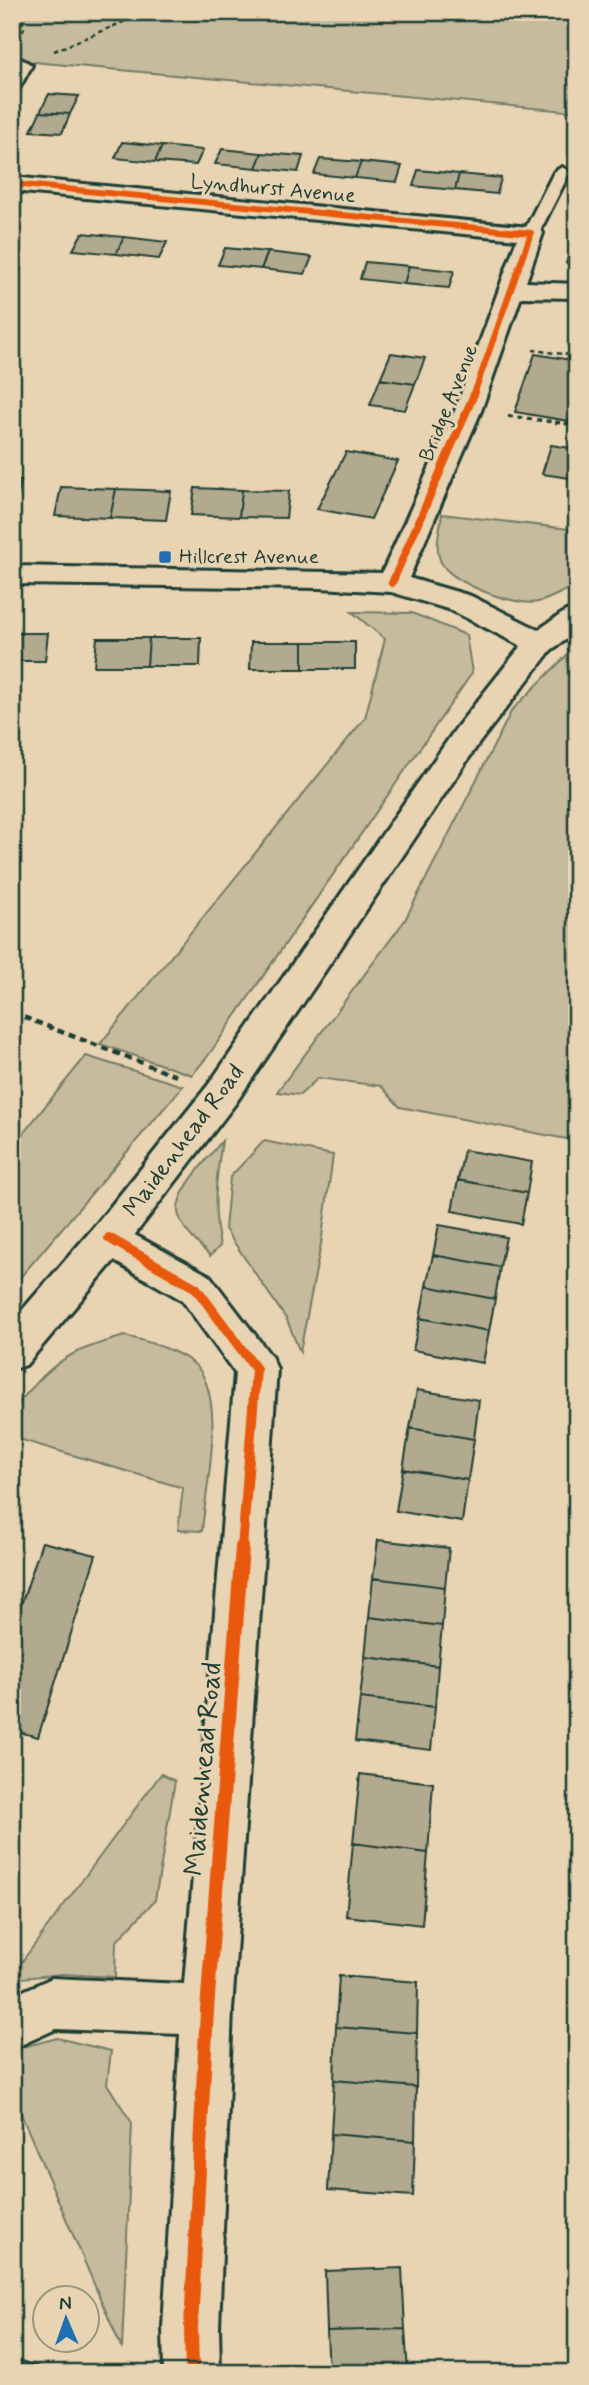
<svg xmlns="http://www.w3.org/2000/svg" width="589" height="2385" font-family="Mynerve,sans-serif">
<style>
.green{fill:#c7bb9d;stroke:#737c68;stroke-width:2}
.building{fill:#b1aa8f;stroke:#1f3d34;stroke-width:2}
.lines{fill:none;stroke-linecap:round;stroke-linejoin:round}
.lane-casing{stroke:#1f3d34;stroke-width:6}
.street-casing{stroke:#1f3d34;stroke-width:6}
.secondary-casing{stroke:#1f3d34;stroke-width:6}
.path-far2{stroke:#1f3d34;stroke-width:2.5;stroke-dasharray:4.5 3.5;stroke-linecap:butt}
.path-far1{stroke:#1f3d34;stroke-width:3.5;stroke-dasharray:5 4.5;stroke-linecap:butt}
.path{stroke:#1f3d34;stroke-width:4.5;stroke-dasharray:7 5;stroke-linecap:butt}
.lane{fill:#e8d4b2;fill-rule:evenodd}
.street{fill:#e8d4b2;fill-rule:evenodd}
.secondary{fill:#e8d4b2;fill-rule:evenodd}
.cycleway-far3-casing{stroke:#e8d4b2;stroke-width:9}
.cycleway-far2-casing{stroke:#e8d4b2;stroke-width:11}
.cycleway-far1-casing{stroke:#e8d4b2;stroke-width:15}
.cycleway-casing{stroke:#e8d4b2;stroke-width:18}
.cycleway-far3{stroke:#e8590c;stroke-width:6}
.cycleway-far2{stroke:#e8590c;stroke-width:8}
.cycleway-far1{stroke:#e8590c;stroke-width:10}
.cycleway{stroke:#e8590c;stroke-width:14}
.poi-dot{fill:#1f6fb2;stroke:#e8d4b2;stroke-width:2.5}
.labels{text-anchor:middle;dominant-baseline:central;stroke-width:6;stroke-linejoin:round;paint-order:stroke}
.far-street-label{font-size:21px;fill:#1f3d34;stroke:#e8d4b2}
.far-poi-label{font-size:21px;fill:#1f3d34;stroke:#e8d4b2;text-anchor:start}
.street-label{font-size:24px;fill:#1f3d34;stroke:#e8d4b2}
.near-street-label{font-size:28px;fill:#1f3d34;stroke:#e8d4b2}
</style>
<rect width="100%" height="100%" fill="#e8d4b2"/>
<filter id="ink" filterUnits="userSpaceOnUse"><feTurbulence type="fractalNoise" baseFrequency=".0143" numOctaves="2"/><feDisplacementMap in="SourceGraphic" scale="14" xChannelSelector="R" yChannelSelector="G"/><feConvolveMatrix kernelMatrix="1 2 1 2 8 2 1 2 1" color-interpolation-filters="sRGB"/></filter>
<g filter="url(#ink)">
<path class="green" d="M 12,12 L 577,12 L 577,112 L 12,60 Z
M 442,514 L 577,530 L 577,583 C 567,590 550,599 538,602 C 516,607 450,583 441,562 C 434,548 440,529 442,514 Z
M 352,612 L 412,613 L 466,635 L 472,673 L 208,1056 L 192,1075 L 100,1044 L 365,718 L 385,639 Z
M 577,645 L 577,1141 L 400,1107 L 381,1086 L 318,1078 L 300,1095 L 277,1092 L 405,920 L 512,710 Z
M 86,1056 L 183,1086 L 12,1287 L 12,1147 Z
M 222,1141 C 216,1178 212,1209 220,1246 L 210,1256 C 199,1244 184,1232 179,1216 C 171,1196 209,1157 222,1141 Z
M 264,1141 L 333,1155 L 321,1244 L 300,1352 L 287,1320 L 225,1229 L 230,1177 Z
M 125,1336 C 146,1341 189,1352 201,1372 C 224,1411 206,1487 202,1531 L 178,1530 L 183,1488 L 12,1437 L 12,1410 C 56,1361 60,1354 125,1336 Z
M 161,1774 L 175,1781 L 155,1900 L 116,1942 L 115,1977 L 62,1974 L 12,1979 L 12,1975 Z
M 57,2038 L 111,2051 L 107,2084 L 132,2123 L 122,2349 L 12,2093 L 12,2050 Z"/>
<path class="building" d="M 49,94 L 79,96 L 70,114 L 40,112 Z
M 40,112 L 70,114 L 62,133 L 31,131 Z
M 122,142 L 162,146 L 155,162 L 115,158 Z
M 162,146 L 203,150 L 196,165 L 155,162 Z
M 222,149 L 262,153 L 256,168 L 215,164 Z
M 262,153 L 303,156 L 298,172 L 256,168 Z
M 320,159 L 361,162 L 355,178 L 314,174 Z
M 361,162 L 402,166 L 397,182 L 355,178 Z
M 418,170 L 459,174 L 455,190 L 413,186 Z
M 459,174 L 501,178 L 497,194 L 455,190 Z
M 82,233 L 124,237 L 116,254 L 73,250 Z
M 577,235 L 577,265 L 566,263 Z
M 124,237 L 167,242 L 159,259 L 116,254 Z
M 225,248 L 268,252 L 261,269 L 218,265 Z
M 268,252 L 312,257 L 305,274 L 261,269 Z
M 365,262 L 409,266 L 404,284 L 360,279 Z
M 409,266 L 454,271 L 449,288 L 404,284 Z
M 391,353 L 425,358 L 415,384 L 380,379 Z
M 535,354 L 577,361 L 577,396 L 569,421 L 515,412 Z
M 380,379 L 415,384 L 405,410 L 370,405 Z
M 551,445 L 577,449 L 577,479 L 542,474 Z
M 346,452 L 398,461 L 371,519 L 317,509 Z
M 12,481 L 21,481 L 15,509 L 12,509 Z
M 61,487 L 116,489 L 110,518 L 55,516 Z
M 195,488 L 242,490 L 239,517 L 191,515 Z
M 116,489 L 171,491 L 166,520 L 110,518 Z
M 242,490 L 289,491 L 286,518 L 239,517 Z
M 12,633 L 48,633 L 45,661 L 12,661 Z
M 97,638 L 149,638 L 147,666 L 94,666 Z
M 149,638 L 201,638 L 200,666 L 147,666 Z
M 251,642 L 303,642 L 303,669 L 250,669 Z
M 303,642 L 355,642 L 355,669 L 303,669 Z
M 464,1150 L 532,1162 L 527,1193 L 458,1180 Z
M 458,1180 L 527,1193 L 521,1224 L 452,1211 Z
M 439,1225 L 506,1237 L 500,1267 L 433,1255 Z
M 433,1255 L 500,1267 L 495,1299 L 426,1286 Z
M 426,1286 L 495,1299 L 489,1331 L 420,1318 Z
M 420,1318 L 489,1331 L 483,1363 L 413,1350 Z
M 417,1390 L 479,1400 L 474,1439 L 410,1428 Z
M 410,1428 L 474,1439 L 468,1480 L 403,1469 Z
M 403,1469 L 468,1480 L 462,1522 L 396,1511 Z
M 378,1540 L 449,1548 L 445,1587 L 373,1578 Z
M 42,1542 L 96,1555 L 38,1737 L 12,1730 L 12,1632 Z
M 373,1578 L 445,1587 L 442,1626 L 369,1617 Z
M 369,1617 L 442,1626 L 438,1666 L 365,1657 Z
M 365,1657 L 438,1666 L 435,1707 L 360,1698 Z
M 360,1698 L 435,1707 L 431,1750 L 355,1741 Z
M 360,1774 L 433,1783 L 428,1853 L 353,1843 Z
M 353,1843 L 428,1853 L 422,1925 L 346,1916 Z
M 339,1976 L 418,1982 L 417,2033 L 336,2027 Z
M 336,2027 L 417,2033 L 416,2087 L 334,2080 Z
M 334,2080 L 416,2087 L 415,2141 L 331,2134 Z
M 331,2134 L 415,2141 L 413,2196 L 328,2190 Z
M 402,2268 L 405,2329 L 327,2331 L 325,2271 Z
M 405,2329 L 408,2373 L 329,2373 L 327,2331 Z
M 12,2358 L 51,2371 L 51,2373 L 12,2373 Z"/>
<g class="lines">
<g class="lane-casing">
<path id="lane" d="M 562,167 L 570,172 L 539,233 L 537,236 L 525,236 L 523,233 L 554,172 Z"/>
</g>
<g class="street-casing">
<path id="street" d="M 21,59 L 32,65 L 20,87 L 12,88 L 12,62 Z
M 12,177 L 540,228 L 543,233 L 526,282 L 577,284 L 577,298 L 521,297 L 481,411 L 409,578 L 471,596 L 551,636 L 555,643 L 551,650 L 540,653 L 529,650 L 451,610 L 391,592 L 320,588 L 12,584 L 12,566 L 382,573 L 455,411 L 517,239 L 12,191 Z
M 109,1221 L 210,1276 L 271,1356 L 277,1369 L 232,2010 L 219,2327 L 220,2373 L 164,2373 L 163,2327 L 180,2034 L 56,2029 L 12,2049 L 12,1996 L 52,1978 L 184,1984 L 235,1373 L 182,1300 L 95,1250 L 89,1238 L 95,1226 Z"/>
</g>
<g class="secondary-casing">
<path id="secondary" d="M 577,608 L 577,632 L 551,650 L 479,743 L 235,1104 L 123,1250 L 26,1365 L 12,1370 L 12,1322 L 95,1226 L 209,1084 L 457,727 L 529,636 L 566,611 Z"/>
</g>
<path class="path-far2" d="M 20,12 L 24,28 L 21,34
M 54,51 L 147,12
M 533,350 L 577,356"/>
<path class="path-far1" d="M 508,416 L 577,425"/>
<path class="path" d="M 12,1017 L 23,1017 L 179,1077"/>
<use href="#lane" class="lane"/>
<use href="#street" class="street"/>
<use href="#secondary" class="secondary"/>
<g class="cycleway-far3-casing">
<path id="cycleway-far3" d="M 12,184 L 531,233 L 474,394"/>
</g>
<g class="cycleway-far2-casing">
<path id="cycleway-far2" d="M 392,583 L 475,392"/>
</g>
<g class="cycleway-far1-casing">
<path id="cycleway-far1" d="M 109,1238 L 196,1288 L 256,1369 L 242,1549"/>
</g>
<g class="cycleway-casing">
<path id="cycleway" d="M 192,2373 L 191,2327 L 207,2010 L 242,1547"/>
</g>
<use href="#cycleway-far3" class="cycleway-far3"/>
<use href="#cycleway-far2" class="cycleway-far2"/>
<use href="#cycleway-far1" class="cycleway-far1"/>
<use href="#cycleway" class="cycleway"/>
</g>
</g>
<rect class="poi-dot" x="158" y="550" width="14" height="14" rx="3.5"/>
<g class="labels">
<g class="far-street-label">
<text transform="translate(273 189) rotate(5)">Lyndhurst Avenue</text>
<text transform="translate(449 403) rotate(-68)">Bridge Avenue</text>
</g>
<g class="far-poi-label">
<text x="179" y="557">Hillcrest Avenue</text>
</g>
<g class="street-label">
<text transform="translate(184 1141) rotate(-53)">Maidenhead Road</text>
</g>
<g class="near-street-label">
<text transform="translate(204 1769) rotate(-85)">Maidenhead Road</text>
</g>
</g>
<rect width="589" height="2385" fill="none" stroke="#e8d4b2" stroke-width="42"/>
<rect x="21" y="21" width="547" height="2343" fill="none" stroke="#1f3d34" stroke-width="2.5" filter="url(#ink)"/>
<g transform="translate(66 2319) rotate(358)"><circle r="33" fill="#e8d4b2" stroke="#989880" stroke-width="2"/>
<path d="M0-5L12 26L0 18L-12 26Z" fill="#1f6fb2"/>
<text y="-10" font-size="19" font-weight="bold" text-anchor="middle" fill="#1f3d34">N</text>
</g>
</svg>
